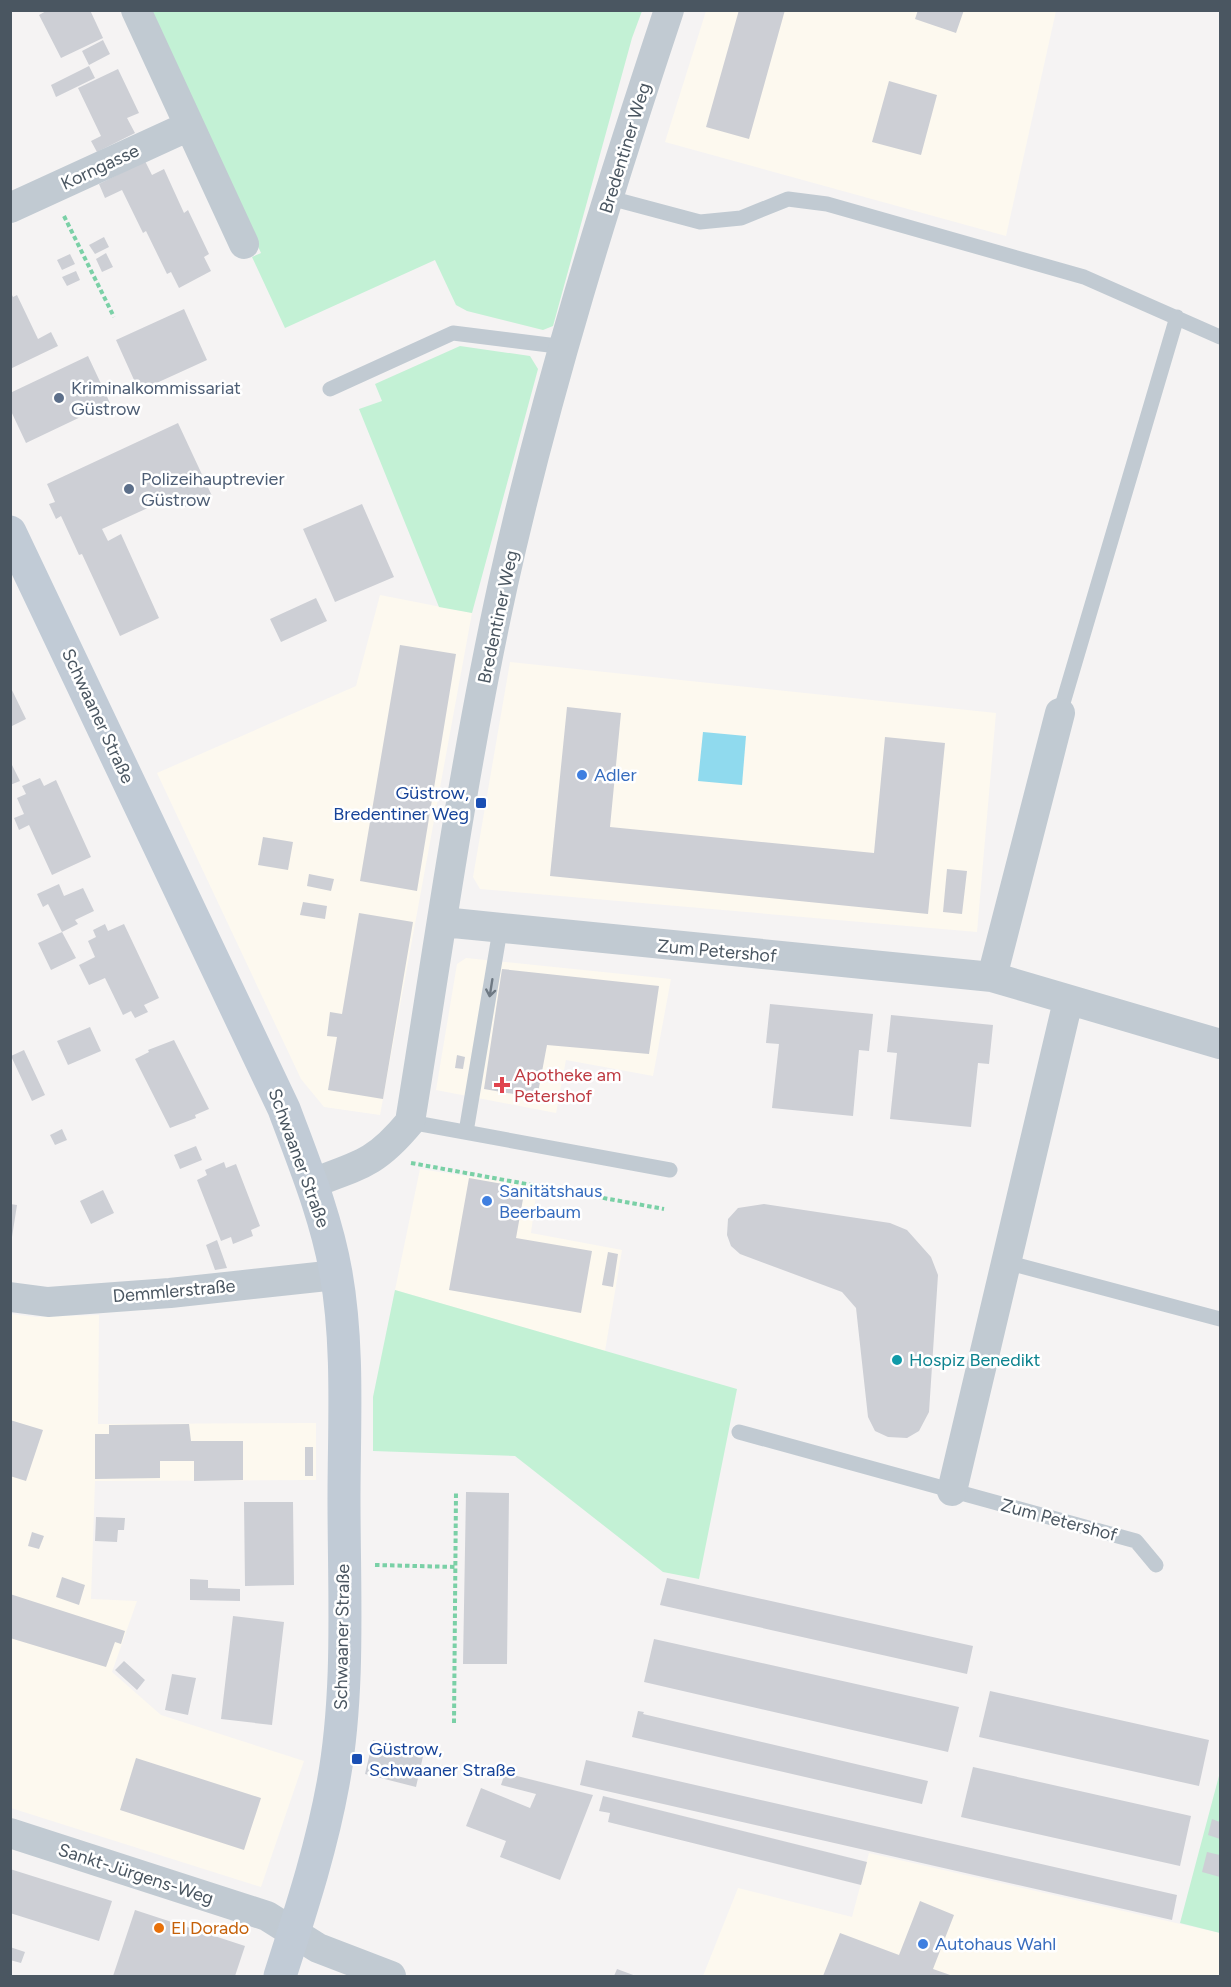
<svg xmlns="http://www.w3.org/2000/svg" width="1231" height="1987" font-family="Figtree,sans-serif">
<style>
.commercial{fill:#fdf9ef}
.green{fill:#c3f1d5}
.water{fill:#90daee}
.building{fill:#cdcfd5}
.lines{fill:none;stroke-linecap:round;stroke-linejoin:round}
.path{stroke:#7ad0a6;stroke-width:4;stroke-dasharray:4.5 3;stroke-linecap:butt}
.lane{stroke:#c1cad2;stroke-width:15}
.street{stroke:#c1cad2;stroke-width:30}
.secondary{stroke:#c1cbd6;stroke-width:33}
.oneway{stroke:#6e7983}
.service-dot{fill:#5c6f8a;stroke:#fff;stroke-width:2}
.shop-dot{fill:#3f7fe0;stroke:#fff;stroke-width:2}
.transit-dot{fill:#1a4fb4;stroke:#fff;stroke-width:2}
.health-dot{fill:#e0444e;stroke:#fff;stroke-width:2}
.culture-dot{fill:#0f9aa8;stroke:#fff;stroke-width:2}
.food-dot{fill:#e8710a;stroke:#fff;stroke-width:2}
.labels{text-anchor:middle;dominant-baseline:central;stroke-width:5;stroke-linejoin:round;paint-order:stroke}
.street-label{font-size:18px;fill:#4a5661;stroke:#fff}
.service-label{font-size:18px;fill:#4e5e75;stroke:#fff;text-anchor:start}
.shop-label{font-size:18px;fill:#366cbe;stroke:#fff;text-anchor:start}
.transit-label{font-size:18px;fill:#164399;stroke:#fff;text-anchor:end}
.health-label{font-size:18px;fill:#be3a42;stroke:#fff;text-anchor:start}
.culture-label{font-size:18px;fill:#0d838f;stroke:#fff;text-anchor:start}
.food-label{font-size:18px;fill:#c56008;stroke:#fff;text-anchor:start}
</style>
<rect width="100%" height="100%" fill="#f5f3f3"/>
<path class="commercial" d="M 706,11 L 1056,11 L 1006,236 L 665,142 Z
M 380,595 L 472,613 L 380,1115 L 324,1107 L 301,1079 L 157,773 L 356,686 Z
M 510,662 L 996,713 L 977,932 L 480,889 L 473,877 Z
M 466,958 L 671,979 L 653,1076 L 566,1060 L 556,1113 L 436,1090 L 457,964 Z
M 420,1169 L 537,1187 L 531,1233 L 622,1250 L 605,1351 L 395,1290 Z
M 11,1314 L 36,1317 L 99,1315 L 98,1424 L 316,1423 L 316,1480 L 95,1481 L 91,1599 L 137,1601 L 112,1672 L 161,1715 L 304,1761 L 261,1887 L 11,1808 Z
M 869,1853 L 1220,1933 L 1220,1976 L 703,1976 L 738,1888 L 852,1917 Z"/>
<path class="green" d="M 151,11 L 642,11 L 632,38 L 553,326 L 543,330 L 467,311 L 456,305 L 435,260 L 285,328 L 252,257 L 261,253 Z
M 460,346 L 530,356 L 538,369 L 472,613 L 439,607 L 359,409 L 382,401 L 375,384 Z
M 395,1290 L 737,1389 L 699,1579 L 663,1572 L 515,1456 L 373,1451 L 373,1397 Z
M 1220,1772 L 1220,1933 L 1180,1923 Z"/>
<path class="water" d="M 703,732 L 746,736 L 742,785 L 698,781 Z"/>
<path class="building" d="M 48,10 L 90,10 L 103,38 L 61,58 L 39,15 Z
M 739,10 L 785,10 L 749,139 L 706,127 Z
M 918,10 L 964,10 L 956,33 L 915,19 Z
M 103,40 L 110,54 L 89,65 L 82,51 Z
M 89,66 L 95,78 L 56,97 L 51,85 Z
M 118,69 L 139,113 L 127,118 L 135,133 L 97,152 L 91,141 L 101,136 L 78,88 Z
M 889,81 L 937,95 L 921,155 L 872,142 Z
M 145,161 L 152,175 L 164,169 L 184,213 L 188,210 L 209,254 L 204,257 L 211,271 L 179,288 L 171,272 L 167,274 L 146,231 L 143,233 L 122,190 L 105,198 L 99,184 Z
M 104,237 L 109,247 L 95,254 L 89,245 Z
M 106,253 L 113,267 L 102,272 L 96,259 Z
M 70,254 L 75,264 L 62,270 L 57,260 Z
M 76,271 L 80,280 L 67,286 L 62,277 Z
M 10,291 L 13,297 L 17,295 L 38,339 L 51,332 L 58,346 L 10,369 Z
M 184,309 L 207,360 L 139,391 L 116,340 Z
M 88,356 L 110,403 L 26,443 L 10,409 L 10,393 Z
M 178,423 L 212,496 L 182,508 L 176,495 L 102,529 L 108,541 L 121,534 L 159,618 L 120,636 L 82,554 L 79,555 L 61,516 L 56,519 L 49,504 L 55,502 L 47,484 Z
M 362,504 L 394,577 L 335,602 L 303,529 Z
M 316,598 L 327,621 L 281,642 L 270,619 Z
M 400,645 L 456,654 L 417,891 L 360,881 Z
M 10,686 L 26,719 L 10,727 Z
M 567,707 L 621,713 L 610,827 L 874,853 L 885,737 L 945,743 L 928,914 L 550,876 Z
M 10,761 L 20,781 L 10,785 Z
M 40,778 L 44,786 L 56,780 L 91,857 L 52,875 L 29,825 L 19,830 L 14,818 L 24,814 L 17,798 L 26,794 L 22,786 Z
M 263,837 L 293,842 L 288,870 L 258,865 Z
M 947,869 L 967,871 L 962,914 L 943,912 Z
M 309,874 L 334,879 L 331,891 L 307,886 Z
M 59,884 L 64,896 L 83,888 L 94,911 L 75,920 L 78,924 L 62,932 L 76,958 L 51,970 L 38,943 L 62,932 L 48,904 L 43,907 L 37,894 Z
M 303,902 L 327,906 L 325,919 L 300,915 Z
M 359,913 L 413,922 L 383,1099 L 328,1090 L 337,1037 L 327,1036 L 330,1012 L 342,1014 Z
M 105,924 L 108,931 L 124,924 L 159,998 L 144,1005 L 148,1012 L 135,1018 L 131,1011 L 123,1015 L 105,978 L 89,985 L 79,965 L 95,957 L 88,941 L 96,937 L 93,930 Z
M 502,969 L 659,986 L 649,1054 L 547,1045 L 537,1098 L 484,1089 Z
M 770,1004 L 873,1014 L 869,1051 L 859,1050 L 853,1116 L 772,1108 L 779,1044 L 766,1043 Z
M 891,1015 L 993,1025 L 989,1064 L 978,1063 L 971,1127 L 890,1119 L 897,1053 L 887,1052 Z
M 90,1027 L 101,1051 L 68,1065 L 57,1041 Z
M 174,1040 L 209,1109 L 195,1115 L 196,1118 L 170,1128 L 135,1059 L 149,1052 L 148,1050 Z
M 24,1050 L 45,1095 L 32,1101 L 11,1056 Z
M 457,1055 L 465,1057 L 463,1069 L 455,1068 Z
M 62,1129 L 67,1140 L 55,1145 L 50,1135 Z
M 196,1146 L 202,1160 L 180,1169 L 174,1155 Z
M 224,1162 L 226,1168 L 236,1164 L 260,1226 L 251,1230 L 253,1236 L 233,1244 L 231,1237 L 221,1241 L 197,1180 L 207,1175 L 205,1170 Z
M 469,1178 L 525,1188 L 516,1238 L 592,1251 L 581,1313 L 449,1290 Z
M 103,1190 L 114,1213 L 91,1224 L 80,1201 Z
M 10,1204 L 17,1205 L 12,1237 L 10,1237 Z
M 764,1204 L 890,1223 L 907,1230 L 931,1257 L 938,1275 L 929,1412 L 919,1431 L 907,1438 L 888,1437 L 875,1431 L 868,1417 L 856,1308 L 842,1292 L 740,1254 L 731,1246 L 727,1235 L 728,1219 L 738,1208 Z
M 217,1240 L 227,1268 L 215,1270 L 206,1245 Z
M 608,1252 L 618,1254 L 613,1287 L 602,1285 Z
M 10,1420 L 43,1430 L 26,1481 L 10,1476 Z
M 189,1424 L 191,1441 L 243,1441 L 243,1480 L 194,1481 L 194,1461 L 160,1461 L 160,1478 L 95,1479 L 95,1434 L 109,1434 L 109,1425 Z
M 305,1447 L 313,1447 L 313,1476 L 305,1476 Z
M 466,1492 L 509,1493 L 507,1664 L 463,1664 Z
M 244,1502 L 293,1502 L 294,1585 L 245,1586 Z
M 96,1517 L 125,1518 L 124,1530 L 118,1530 L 117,1542 L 95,1541 Z
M 32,1532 L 44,1536 L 39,1549 L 28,1546 Z
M 62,1577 L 85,1585 L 79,1605 L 56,1597 Z
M 667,1578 L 973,1646 L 967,1674 L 660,1605 Z
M 190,1579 L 208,1580 L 208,1588 L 240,1589 L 240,1601 L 190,1600 Z
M 10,1594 L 125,1631 L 121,1644 L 115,1642 L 106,1667 L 10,1638 Z
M 233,1616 L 284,1622 L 272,1725 L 221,1719 Z
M 654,1639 L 959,1707 L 948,1752 L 644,1682 Z
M 124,1661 L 145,1680 L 137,1690 L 115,1670 Z
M 172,1674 L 196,1678 L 188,1715 L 165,1710 Z
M 990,1691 L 1209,1740 L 1199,1786 L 979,1737 Z
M 638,1711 L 644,1712 L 643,1714 L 928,1781 L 922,1804 L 632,1737 Z
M 373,1740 L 424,1752 L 416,1787 L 365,1774 Z
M 136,1758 L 261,1798 L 244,1850 L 120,1810 Z
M 586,1760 L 1177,1895 L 1172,1920 L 580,1785 Z
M 973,1767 L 1191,1816 L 1180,1866 L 961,1817 Z
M 505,1773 L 593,1795 L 560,1880 L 500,1857 L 506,1841 L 466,1826 L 481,1788 L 530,1808 L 536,1794 L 501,1785 Z
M 603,1796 L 867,1862 L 861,1885 L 608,1822 L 610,1813 L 599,1811 Z
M 1212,1819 L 1220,1822 L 1220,1839 L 1208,1835 Z
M 1207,1852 L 1220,1855 L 1220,1877 L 1202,1872 Z
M 10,1869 L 112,1901 L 99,1941 L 10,1913 Z
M 920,1901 L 954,1915 L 933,1969 L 953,1976 L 823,1976 L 840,1933 L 899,1955 Z
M 135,1910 L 245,1946 L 235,1976 L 113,1976 Z
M 10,1947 L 25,1952 L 21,1963 L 10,1960 Z
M 617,1969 L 636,1976 L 614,1976 Z"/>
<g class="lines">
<path class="path" d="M 64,216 L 114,317
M 411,1163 L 664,1209
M 375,1565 L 456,1567
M 454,1723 L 456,1492"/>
<path class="lane" d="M 610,198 L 700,222 L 741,218 L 788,199 L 827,204 L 1084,277 L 1220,337
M 330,389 L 453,333 L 565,347
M 1060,713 L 1177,317
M 410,1122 L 670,1170
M 466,1132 L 500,930
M 1006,1262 L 1220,1319
M 739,1432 L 1136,1541 L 1156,1565"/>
<path class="street" d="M 136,10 L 244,244
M 10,208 L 189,126
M 443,922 L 992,977 L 1220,1044
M 992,977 L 1060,713
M 312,1183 C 361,1165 376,1163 410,1122 C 439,943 464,762 503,584 C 546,391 606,199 669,10
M 10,1297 L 48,1302 L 170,1293 L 336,1275
M 952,1491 L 1068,1001
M 10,1833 L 267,1916 L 318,1948 L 391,1976"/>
<path class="secondary" d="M 10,532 L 284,1109 C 304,1163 326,1216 336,1273 C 349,1347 344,1425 344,1499 C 344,1593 350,1692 333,1784 C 321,1850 300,1913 280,1976"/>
</g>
<defs><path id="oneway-shaft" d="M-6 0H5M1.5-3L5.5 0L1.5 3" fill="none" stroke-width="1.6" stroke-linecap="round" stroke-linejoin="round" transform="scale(1.5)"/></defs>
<use class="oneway" href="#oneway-shaft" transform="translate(491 988) rotate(99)"/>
<g class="service-dot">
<circle cx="59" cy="398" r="6"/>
<circle cx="129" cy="489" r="6"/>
</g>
<g class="shop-dot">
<circle cx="582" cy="775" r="6"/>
<circle cx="487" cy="1201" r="6"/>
<circle cx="923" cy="1944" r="6"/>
</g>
<g class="transit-dot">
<rect x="475" y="797" width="12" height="12" rx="3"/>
<rect x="351" y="1753" width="12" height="12" rx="3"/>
</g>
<path class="health-dot" d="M499 1076h6v6h6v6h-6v6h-6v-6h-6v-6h6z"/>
<circle class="culture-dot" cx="897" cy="1360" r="6"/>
<circle class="food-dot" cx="159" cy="1928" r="6"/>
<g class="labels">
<g class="street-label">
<text transform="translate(625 148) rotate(-73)">Bredentiner Weg</text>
<text transform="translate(100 167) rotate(-25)">Korngasse</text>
<text transform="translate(498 617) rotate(-78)">Bredentiner Weg</text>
<text transform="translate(98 716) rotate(65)">Schwaaner Straße</text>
<text transform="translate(717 951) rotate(5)">Zum Petershof</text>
<text transform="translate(299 1158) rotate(70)">Schwaaner Straße</text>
<text transform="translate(174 1291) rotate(-5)">Demmlerstraße</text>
<text transform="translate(1059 1520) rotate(15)">Zum Petershof</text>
<text transform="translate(342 1637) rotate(-89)">Schwaaner Straße</text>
<text transform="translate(136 1874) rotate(18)">Sankt-Jürgens-Weg</text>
</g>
<g class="service-label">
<text x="71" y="388">Kriminalkommissariat<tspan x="71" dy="21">Güstrow</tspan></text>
<text x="141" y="479">Polizeihauptrevier<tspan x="141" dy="21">Güstrow</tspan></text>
</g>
<g class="shop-label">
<text x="594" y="775">Adler</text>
<text x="499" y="1191">Sanitätshaus<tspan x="499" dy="21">Beerbaum</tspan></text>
<text x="935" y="1944">Autohaus Wahl</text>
</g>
<g class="transit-label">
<text x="469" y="793">Güstrow,<tspan x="469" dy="21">Bredentiner Weg</tspan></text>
<text x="369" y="1749" text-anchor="start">Güstrow,<tspan x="369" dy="21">Schwaaner Straße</tspan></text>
</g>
<g class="health-label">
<text x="514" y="1075">Apotheke am<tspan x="514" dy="21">Petershof</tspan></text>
</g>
<g class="culture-label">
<text x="909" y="1360">Hospiz Benedikt</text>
</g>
<g class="food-label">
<text x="171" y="1928">El Dorado</text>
</g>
</g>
<rect width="1231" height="1987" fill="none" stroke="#4a5661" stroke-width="24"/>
</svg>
